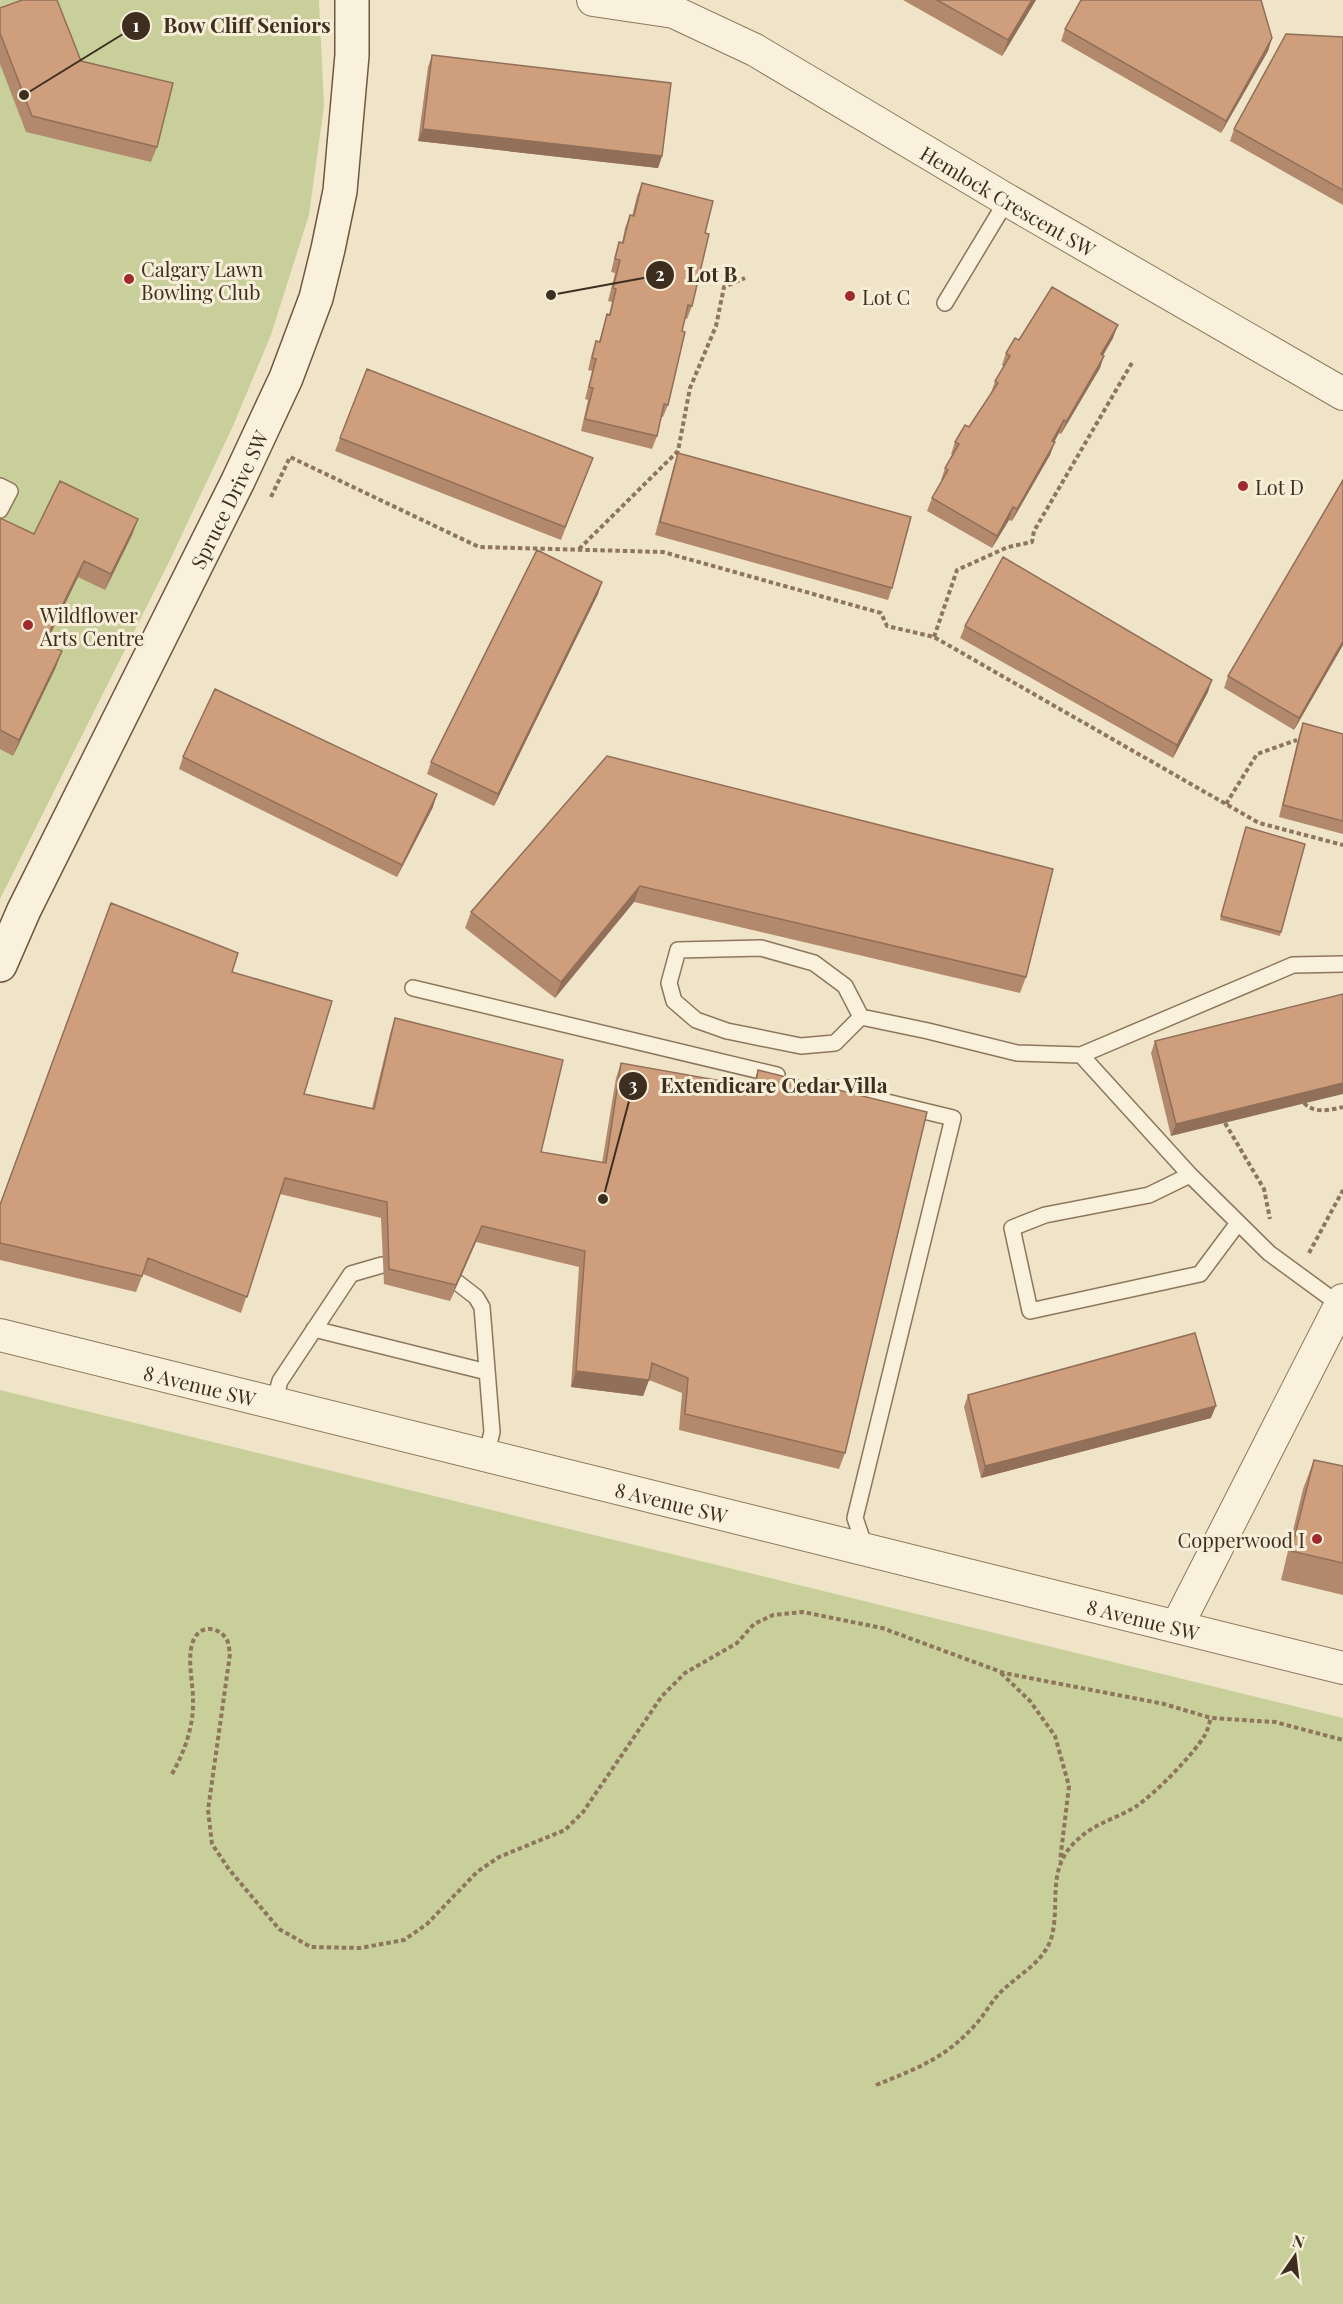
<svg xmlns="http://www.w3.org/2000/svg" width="1343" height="2304" font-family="'Playfair Display',serif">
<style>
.green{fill:#c9cf9b}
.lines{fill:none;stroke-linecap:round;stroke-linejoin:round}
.lane-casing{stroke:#8d765c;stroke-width:18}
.street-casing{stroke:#8d765c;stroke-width:34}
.secondary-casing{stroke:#6f573f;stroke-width:36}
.path{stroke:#8d765c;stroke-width:4;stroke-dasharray:4.5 3;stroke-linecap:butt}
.lane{stroke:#faf1dc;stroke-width:15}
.street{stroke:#faf1dc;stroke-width:32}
.secondary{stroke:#faf1dc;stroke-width:33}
.wall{fill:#b2896c}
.shaded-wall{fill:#916f58}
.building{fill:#cf9f7d;stroke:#916f58;stroke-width:1.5}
.poi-dot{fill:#9e2a2b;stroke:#f7eed8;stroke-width:2}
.labels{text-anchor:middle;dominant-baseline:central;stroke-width:6;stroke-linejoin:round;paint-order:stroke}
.street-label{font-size:20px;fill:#3d2e20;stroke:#f7eed8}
.poi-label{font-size:20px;fill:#3d2e20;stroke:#f7eed8;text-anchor:start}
.leader{fill:none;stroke:#3d2e20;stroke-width:2}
.callout-dot{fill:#3d2e20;stroke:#f7eed8;stroke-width:2}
.mark-label{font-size:18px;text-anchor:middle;font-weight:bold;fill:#fff}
.callout-label{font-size:21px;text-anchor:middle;font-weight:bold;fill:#3d2e20;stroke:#f7eed8;stroke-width:6;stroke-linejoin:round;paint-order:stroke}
</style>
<rect width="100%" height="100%" fill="#f0e4c8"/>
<path class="green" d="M 0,0 L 319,0 L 324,106 L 309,215 L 271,335 L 233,426 L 169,562 L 0,899 Z
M 0,1390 L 1343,1718 L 1343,2304 L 0,2304 Z"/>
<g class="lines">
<g class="lane-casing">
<path id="lane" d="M 945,303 L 1007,200
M 0,486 L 10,491 L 0,510
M 413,988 L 777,1075
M 861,1017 L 835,1043 L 801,1046 L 727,1031 L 696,1020 L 674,1001 L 669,983 L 678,950 L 761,948 L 814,963 L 845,986 L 861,1017 L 928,1031 L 1017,1053 L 1081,1055 L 1190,1175 L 1269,1253 L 1340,1305
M 1081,1055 L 1293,965 L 1343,964
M 829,1088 L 953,1118 L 855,1518 L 866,1550
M 1190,1175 L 1149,1195 L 1045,1215 L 1012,1228 L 1030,1311 L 1200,1274 L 1238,1223
M 458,1283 L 476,1297 L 482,1307 L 492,1432 L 486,1456
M 314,1329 L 487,1372
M 274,1403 L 280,1381 L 351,1274 L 382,1265"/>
</g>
<g class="street-casing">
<g id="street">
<path id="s1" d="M 593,0 L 674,12 L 755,50 L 1007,200 L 1343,394"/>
<path id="s2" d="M 0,1335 L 1343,1668"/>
<path d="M 1177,1626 L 1343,1300"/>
</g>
</g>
<g class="secondary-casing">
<g id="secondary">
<path id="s3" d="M 0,965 L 24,910 L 238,481 L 286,378 L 316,298 L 328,249 L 340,191 L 352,55 L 352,0"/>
</g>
</g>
<path class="path" d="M 271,497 L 290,457 L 479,547 L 663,552 L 881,613 L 887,626 L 934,637 L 1259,823 L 1343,845
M 579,549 L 678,451 L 690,388 L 716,326 L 724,287 L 745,278
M 934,637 L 957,570 L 1008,547 L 1032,542 L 1034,531 L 1133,361
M 1226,804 L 1257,754 L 1297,740
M 1304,1103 C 1314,1114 1330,1110 1343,1107
M 1225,1123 L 1264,1189 L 1270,1219
M 1309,1253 L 1343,1190
M 1001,1673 L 1030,1701 L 1055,1736 L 1069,1786 L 1060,1861
M 172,1774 C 185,1751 194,1725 193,1699 C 193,1681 186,1655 194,1639 C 201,1624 220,1627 227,1640 C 229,1644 229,1650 230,1654 L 208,1810 L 212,1844 L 228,1868 L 279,1929 L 311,1947 L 360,1948 L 404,1940 L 427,1924 L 477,1872 L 499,1857 L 565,1830 L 583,1812 L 662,1696 L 685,1673 L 737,1643 L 754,1624 L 773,1615 L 803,1612 L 882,1628 L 1004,1673 L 1164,1704 L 1211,1718 L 1275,1722 L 1343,1740
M 876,2085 C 916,2069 946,2058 976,2024 C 984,2015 990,2004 998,1995 C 1015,1976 1042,1965 1051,1939 C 1061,1905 1046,1873 1073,1844 C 1093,1823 1112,1821 1135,1807 C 1154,1795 1193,1755 1205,1735 C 1208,1730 1209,1723 1211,1718"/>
<use href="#lane" class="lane"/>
<use href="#street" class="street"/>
<use href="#secondary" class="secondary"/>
</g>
<path class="wall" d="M 903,0 L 1036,0 L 1002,56 Z
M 0,8 L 81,61 L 157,147 L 151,162 L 26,132 L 0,64 Z
M 1065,29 L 1272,38 L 1268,51 L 1221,133 L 1061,41 Z
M 1343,37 L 1343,205 L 1230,141 L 1234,129 Z
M 432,55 L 662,156 L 658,168 L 418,141 L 428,67 Z
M 642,183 L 705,233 L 692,306 L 687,319 L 685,318 L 682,331 L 668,405 L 663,417 L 661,417 L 657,436 L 652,449 L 581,431 L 588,400 L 585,399 L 592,371 L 588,370 L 592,353 L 596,341 L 599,342 L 607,314 L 609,315 L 612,302 L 608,301 L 615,273 L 611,272 L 615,255 L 619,242 L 622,243 L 625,228 L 630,215 L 632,216 L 637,196 Z
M 1113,338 L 1103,355 L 1100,368 L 1061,434 L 1059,433 L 1054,442 L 1050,455 L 1012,521 L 1009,520 L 992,548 L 927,511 L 932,498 L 942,481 L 941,480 L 945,468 L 953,455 L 951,454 L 955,442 L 969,427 L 991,393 L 995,381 L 1004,367 L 1002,365 L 1006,353 L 1019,340 Z
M 340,438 L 593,458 L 561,540 L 335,451 Z
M 678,453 L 892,588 L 888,600 L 655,535 L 674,465 Z
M 0,518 L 34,534 L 138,519 L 132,535 L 105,590 L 78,577 L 46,644 L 56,667 L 13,756 L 0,749 Z
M 602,582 L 598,594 L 494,806 L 427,774 L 431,762 Z
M 965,626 L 1208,692 L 1173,758 L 960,638 Z
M 1343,645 L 1294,730 L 1224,688 L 1228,676 Z
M 1303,723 L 1343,734 L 1343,834 L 1279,817 L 1299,735 Z
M 607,756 L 1026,977 L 1020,993 L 634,902 L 555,998 L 465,928 L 471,912 Z
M 183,757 L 433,807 L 397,877 L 179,769 Z
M 1245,832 L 1281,932 L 1280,936 L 1220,920 Z
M 232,972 L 304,1094 L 372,1108 L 390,1034 L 395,1018 L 541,1152 L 602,1163 L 616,1078 L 621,1063 L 752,1087 L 758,1070 L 845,1453 L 839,1469 L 679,1430 L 682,1393 L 649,1380 L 643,1396 L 571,1387 L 579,1267 L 476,1242 L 450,1301 L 384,1284 L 381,1218 L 280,1194 L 241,1313 L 143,1274 L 136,1292 L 0,1260 L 0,1205 Z
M 1343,994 L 1171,1136 L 1151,1053 L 1155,1041 Z
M 968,1395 L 1211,1418 L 981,1478 L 964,1407 Z
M 1314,1460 L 1343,1466 L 1343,1595 L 1281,1580 L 1303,1489 Z"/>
<path class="shaded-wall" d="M 1032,0 L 1036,0 L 1002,56 L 1008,40 Z
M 1272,38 L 1268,51 L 1221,133 L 1226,121 Z
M 423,129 L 662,156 L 658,168 L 418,141 Z
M 1118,325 L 1113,338 L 1097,366 L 1101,354 Z
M 1104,356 L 1100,368 L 1061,434 L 1066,422 Z
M 1064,420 L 1059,433 L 1048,453 L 1052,441 Z
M 1055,442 L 1050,455 L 1012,521 L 1017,509 Z
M 1013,507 L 1009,520 L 992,548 L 997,536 Z
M 138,519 L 132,535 L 105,590 L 111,574 Z
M 84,561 L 78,577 L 38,659 L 44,643 Z
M 602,582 L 598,594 L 494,806 L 498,794 Z
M 1343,641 L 1343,645 L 1294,730 L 1299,718 Z
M 62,651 L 56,667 L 13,756 L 19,740 Z
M 1212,680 L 1208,692 L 1173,758 L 1177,745 Z
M 437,794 L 433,807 L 397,877 L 402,865 Z
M 640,886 L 634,902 L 555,998 L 561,982 Z
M 1343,1083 L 1343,1094 L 1171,1136 L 1176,1124 Z
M 482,1226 L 476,1242 L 450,1301 L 456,1285 Z
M 576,1371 L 649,1380 L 643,1396 L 571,1387 Z
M 1216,1406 L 1211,1418 L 981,1478 L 985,1466 Z"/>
<path class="building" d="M 22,0 L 57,0 L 81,61 L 173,83 L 157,147 L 32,116 L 0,33 L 0,8 Z
M 937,0 L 1032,0 L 1008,40 Z
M 1081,0 L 1261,0 L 1272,38 L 1226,121 L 1065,29 Z
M 1286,34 L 1343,37 L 1343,190 L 1234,129 Z
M 432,55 L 671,83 L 662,156 L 423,129 Z
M 642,183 L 713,201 L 705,233 L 709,234 L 692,306 L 688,305 L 682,331 L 685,332 L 668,405 L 664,404 L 657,436 L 585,419 L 593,388 L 589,387 L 596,359 L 592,358 L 596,341 L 600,342 L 607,314 L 610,315 L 616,289 L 613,288 L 620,260 L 615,259 L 619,242 L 623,243 L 630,215 L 634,216 Z
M 1052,287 L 1118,325 L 1101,354 L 1104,356 L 1066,422 L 1064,420 L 1052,441 L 1055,442 L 1017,509 L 1013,507 L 997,536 L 932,498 L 948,470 L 945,468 L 959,444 L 955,442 L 965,425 L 969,427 L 998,383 L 995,381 L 1010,356 L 1006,353 L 1015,338 L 1019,340 Z
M 367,369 L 593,458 L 565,527 L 340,438 Z
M 678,453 L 911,517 L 892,588 L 660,522 Z
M 1343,480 L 1343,641 L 1299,718 L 1228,676 Z
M 60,481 L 138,519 L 111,574 L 84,561 L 44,643 L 62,651 L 19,740 L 0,730 L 0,518 L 34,534 Z
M 537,550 L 602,582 L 498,794 L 431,762 Z
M 1003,557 L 1212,680 L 1177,745 L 965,626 Z
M 215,689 L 437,794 L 402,865 L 183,757 Z
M 1303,723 L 1343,734 L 1343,821 L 1283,805 Z
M 607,756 L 1053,869 L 1026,977 L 640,886 L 561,982 L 471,912 Z
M 1246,827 L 1305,844 L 1281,932 L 1221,916 Z
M 111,903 L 238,953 L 232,972 L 332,1001 L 304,1094 L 374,1109 L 395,1018 L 563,1060 L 541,1152 L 606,1163 L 621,1063 L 755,1087 L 758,1070 L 927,1112 L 845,1453 L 685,1414 L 688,1378 L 652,1363 L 649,1380 L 576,1371 L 585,1251 L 482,1226 L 456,1285 L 389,1269 L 387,1202 L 285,1178 L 247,1297 L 148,1258 L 142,1276 L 0,1243 L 0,1205 Z
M 1343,994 L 1343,1083 L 1176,1124 L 1155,1041 Z
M 1195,1333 L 1216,1406 L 985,1466 L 968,1395 Z
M 1314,1460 L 1343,1466 L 1343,1563 L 1291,1551 Z"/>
<g class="poi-dot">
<circle cx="129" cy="279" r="6"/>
<circle cx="850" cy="296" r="6"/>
<circle cx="1243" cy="486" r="6"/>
<circle cx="28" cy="625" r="6"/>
<circle cx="1317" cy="1539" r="6"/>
</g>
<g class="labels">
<g class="street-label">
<text stroke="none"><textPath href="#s1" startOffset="466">Hemlock Crescent SW</textPath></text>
<text stroke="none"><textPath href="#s3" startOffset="519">Spruce Drive SW</textPath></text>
<text stroke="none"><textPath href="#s2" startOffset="206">8 Avenue SW</textPath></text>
<text stroke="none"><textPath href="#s2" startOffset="692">8 Avenue SW</textPath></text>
<text stroke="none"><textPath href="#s2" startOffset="1178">8 Avenue SW</textPath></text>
</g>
<g class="poi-label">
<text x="141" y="268">Calgary Lawn<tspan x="141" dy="23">Bowling Club</tspan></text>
<text x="862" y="296">Lot C</text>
<text x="1255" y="486">Lot D</text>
<text x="40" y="614">Wildflower<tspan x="40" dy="23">Arts Centre</tspan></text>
<text x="1305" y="1539" text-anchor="end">Copperwood I</text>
</g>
</g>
<path class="leader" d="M24 95L136 26M551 295L660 275M603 1199L633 1086"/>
<g class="callout-dot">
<circle cx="24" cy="95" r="6"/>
<circle cx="551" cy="295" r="6"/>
<circle cx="603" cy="1199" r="6"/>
<circle cx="136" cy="26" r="15"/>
<circle cx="660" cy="275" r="15"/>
<circle cx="633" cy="1086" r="15"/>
</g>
<g class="mark-label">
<text x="136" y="32">1</text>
<text x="660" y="281">2</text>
<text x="633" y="1092">3</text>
</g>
<g class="callout-label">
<text x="247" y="33">Bow Cliff Seniors</text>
<text x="712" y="282">Lot B</text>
<text x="774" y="1093">Extendicare Cedar Villa</text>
</g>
<g transform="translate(1295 2256) rotate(14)" stroke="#f7eed8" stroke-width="4.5" paint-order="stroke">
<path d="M0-4.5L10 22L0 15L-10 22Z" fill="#3d2e20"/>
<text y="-9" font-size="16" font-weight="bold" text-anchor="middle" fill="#3d2e20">N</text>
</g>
</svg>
